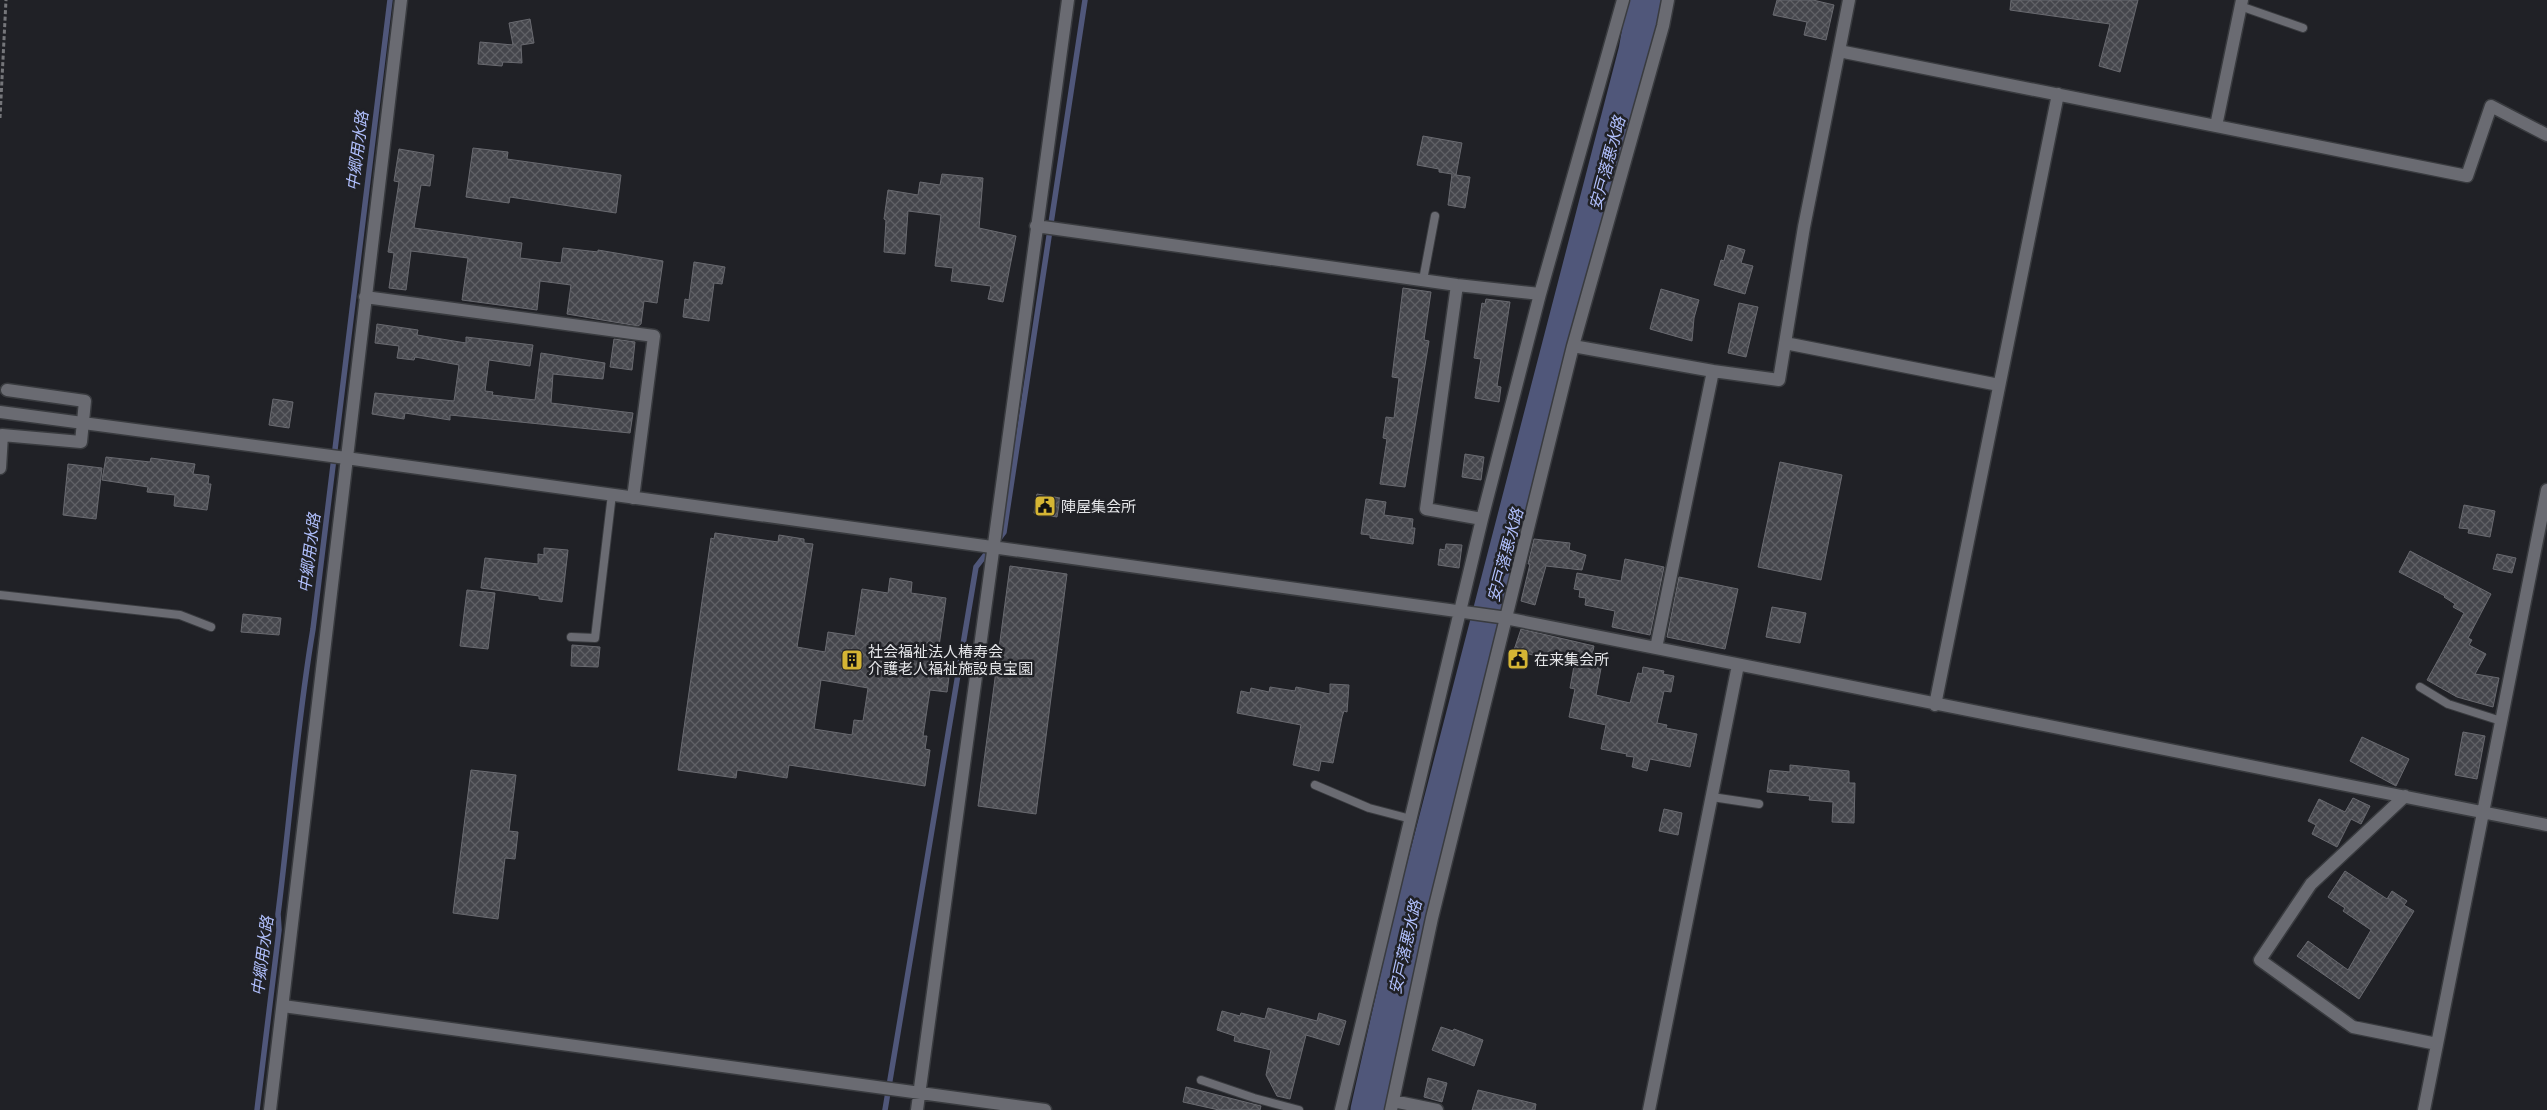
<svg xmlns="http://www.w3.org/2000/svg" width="2547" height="1110" font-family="'PT Sans','Noto Sans JP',sans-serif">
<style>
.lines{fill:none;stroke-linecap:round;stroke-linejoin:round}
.stream{stroke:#50577a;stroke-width:5.5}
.river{stroke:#50577a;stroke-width:35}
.building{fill:url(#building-cross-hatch);stroke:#696a70;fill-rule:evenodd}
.service-casing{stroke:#393b3f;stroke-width:10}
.minor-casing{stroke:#393b3f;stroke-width:15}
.path{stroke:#75767a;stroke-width:3;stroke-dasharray:4 2.5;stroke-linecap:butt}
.service{stroke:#6a6b72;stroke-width:8}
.minor{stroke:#6a6b72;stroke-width:12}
.labels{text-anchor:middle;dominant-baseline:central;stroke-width:5;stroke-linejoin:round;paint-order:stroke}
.poi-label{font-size:15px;fill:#e5e6e9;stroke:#202126;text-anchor:start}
.water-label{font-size:16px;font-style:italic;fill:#b0bffc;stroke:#202126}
</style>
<defs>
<pattern id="building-cross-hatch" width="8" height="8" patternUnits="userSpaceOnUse" patternTransform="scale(1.25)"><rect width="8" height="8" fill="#45464c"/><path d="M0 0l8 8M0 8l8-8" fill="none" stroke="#606166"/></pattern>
</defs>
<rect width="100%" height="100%" fill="#202126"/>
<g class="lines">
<path class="stream" d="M 998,540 L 1004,532 L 1011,486 L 1085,0
M 257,1110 L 279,930 L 278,914 C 290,819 297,723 313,629 L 390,0
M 885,1110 L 976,567 L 990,549"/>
<path class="river" d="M 1368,1110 L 1413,910 L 1636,51 L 1645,0"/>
</g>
<path class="building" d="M 1777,0 L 1813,0 L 1834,5 L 1826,40 L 1804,35 L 1807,22 L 1773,15 Z
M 2011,0 L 2138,0 L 2120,72 L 2099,66 L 2110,24 L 2010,10 Z
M 530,19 L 534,43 L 521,45 L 522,63 L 503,62 L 502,66 L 478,64 L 480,42 L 513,45 L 509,23 Z
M 1423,136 L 1462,143 L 1456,175 L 1470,177 L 1465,208 L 1448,205 L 1452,174 L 1439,172 L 1439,169 L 1417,165 Z
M 473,148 L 508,152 L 507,159 L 621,175 L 616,213 L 510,197 L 509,203 L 466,197 Z
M 399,149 L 434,155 L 430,186 L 421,185 L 414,228 L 522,243 L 520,258 L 561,263 L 563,248 L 598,252 L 598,250 L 663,261 L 657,303 L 644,301 L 641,324 L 638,326 L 567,314 L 571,285 L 540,281 L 537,310 L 462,300 L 468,258 L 411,251 L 406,290 L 389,288 L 394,253 L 388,252 L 399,182 L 394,181 Z
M 942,174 L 983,178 L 979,228 L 1016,236 L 1003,302 L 988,299 L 991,286 L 951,281 L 953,268 L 935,266 L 941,215 L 908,211 L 905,254 L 884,252 L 886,220 L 884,219 L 888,190 L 918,195 L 920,182 L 940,185 Z
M 1728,245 L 1745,250 L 1741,263 L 1753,266 L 1745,294 L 1714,285 L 1721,260 L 1724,261 Z
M 694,262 L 725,267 L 722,284 L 714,283 L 709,321 L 683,317 L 685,299 L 689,300 Z
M 1403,288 L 1431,292 L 1424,340 L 1429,341 L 1405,487 L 1380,484 L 1387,439 L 1383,438 L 1386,417 L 1394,418 L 1399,378 L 1392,377 Z
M 1661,289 L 1699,300 L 1694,318 L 1692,341 L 1650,329 Z
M 1486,299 L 1510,302 L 1497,386 L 1501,387 L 1499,402 L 1475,398 L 1481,359 L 1474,358 L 1482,303 L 1485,304 Z
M 1739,303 L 1758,307 L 1746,357 L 1728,353 Z
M 377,324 L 418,330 L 417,335 L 466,343 L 466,337 L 533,345 L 530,366 L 489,360 L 485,391 L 493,392 L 492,395 L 535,400 L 541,353 L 605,363 L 603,379 L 553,374 L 551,403 L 633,413 L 630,433 L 450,415 L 450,420 L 405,413 L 404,419 L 372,414 L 375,393 L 454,401 L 459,365 L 415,357 L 414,360 L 397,358 L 399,346 L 375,343 Z
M 614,339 L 635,342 L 632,370 L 610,367 Z
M 273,399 L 293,402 L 289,428 L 269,425 Z
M 1465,454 L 1484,457 L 1481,480 L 1462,477 Z
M 106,457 L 150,462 L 151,458 L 195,464 L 193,474 L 209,476 L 208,484 L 211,484 L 207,510 L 174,506 L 175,495 L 147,492 L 148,487 L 102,480 Z
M 1780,462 L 1842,475 L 1821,580 L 1758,567 Z
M 68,464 L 102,468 L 96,519 L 63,515 Z
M 1037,494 L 1060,498 L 1057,517 L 1034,513 Z
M 1366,499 L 1386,502 L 1384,515 L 1413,519 L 1412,528 L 1415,528 L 1413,544 L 1370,538 L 1370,535 L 1361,534 Z
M 2464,505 L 2495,511 L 2490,537 L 2468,533 L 2469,529 L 2459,528 Z
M 715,533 L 778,542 L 779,535 L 804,539 L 804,543 L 813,544 L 797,647 L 825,652 L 828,632 L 855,636 L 862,589 L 888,593 L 890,578 L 912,582 L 911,593 L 946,598 L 937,660 L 951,662 L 947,692 L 930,690 L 923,736 L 927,736 L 925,749 L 930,750 L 925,786 L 789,765 L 787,778 L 737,770 L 736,778 L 678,770 L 711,538 L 714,539 ZM 821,680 L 868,688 L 863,721 L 854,720 L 852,735 L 814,729 Z
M 1534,539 L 1570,543 L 1569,550 L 1586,555 L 1582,570 L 1546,566 L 1535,605 L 1521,601 L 1530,564 L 1528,564 Z
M 1446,544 L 1462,545 L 1459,568 L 1438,565 L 1440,549 L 1445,550 Z
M 544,548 L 568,550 L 562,602 L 539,599 L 539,596 L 481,588 L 485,558 L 538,564 L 538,554 L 544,555 Z
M 2410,551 L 2491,594 L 2468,638 L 2472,640 L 2469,645 L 2486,654 L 2475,674 L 2499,678 L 2493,707 L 2457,697 L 2427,680 L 2464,613 L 2453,607 L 2455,604 L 2444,597 L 2445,596 L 2399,572 Z
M 2497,554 L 2516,558 L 2512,573 L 2493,569 Z
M 1625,559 L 1664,567 L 1650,635 L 1612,627 L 1615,611 L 1585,605 L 1586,598 L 1579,597 L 1580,590 L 1574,589 L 1577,573 L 1621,581 Z
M 1010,566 L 1067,574 L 1036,814 L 978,806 Z
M 1679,577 L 1738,589 L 1725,649 L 1667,637 Z
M 467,590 L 495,593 L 488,649 L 460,646 Z
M 1772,607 L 1806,613 L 1800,643 L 1766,637 Z
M 243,614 L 281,618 L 279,635 L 241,632 Z
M 1521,629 L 1594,646 L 1591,660 L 1602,663 L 1596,695 L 1630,703 L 1638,673 L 1642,674 L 1643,667 L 1664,671 L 1663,674 L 1674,676 L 1671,692 L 1664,691 L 1657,723 L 1667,725 L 1666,728 L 1697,734 L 1690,767 L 1650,759 L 1647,771 L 1632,767 L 1634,757 L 1626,756 L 1627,754 L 1601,749 L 1606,725 L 1569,717 L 1575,689 L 1570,688 L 1574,666 L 1514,650 Z
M 572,645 L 600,647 L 598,667 L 571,666 Z
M 1330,684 L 1349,685 L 1347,712 L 1344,711 L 1342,717 L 1333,763 L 1321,761 L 1319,771 L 1293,765 L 1301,725 L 1237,713 L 1241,691 L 1250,693 L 1251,688 L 1269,692 L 1270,687 L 1295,691 L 1296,687 L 1330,694 Z
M 2463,732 L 2485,736 L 2477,779 L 2455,775 Z
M 2362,737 L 2409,759 L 2396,786 L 2350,761 Z
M 1790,765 L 1849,771 L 1849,783 L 1855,783 L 1854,823 L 1832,822 L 1833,802 L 1809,800 L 1810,796 L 1767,792 L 1770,770 L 1790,772 Z
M 471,770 L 516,775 L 509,831 L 518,832 L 515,859 L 505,858 L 498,919 L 453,913 Z
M 2353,798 L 2370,806 L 2361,824 L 2351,819 L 2337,847 L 2312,834 L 2316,825 L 2308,821 L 2319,799 L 2345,812 Z
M 1664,809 L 1682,813 L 1678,835 L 1659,831 Z
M 2345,871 L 2387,899 L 2392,891 L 2407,901 L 2404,905 L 2414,911 L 2359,999 L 2297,956 L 2308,941 L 2348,970 L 2371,930 L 2343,911 L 2345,908 L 2328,897 Z
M 1268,1008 L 1317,1021 L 1319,1013 L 1346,1021 L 1339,1045 L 1306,1035 L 1290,1099 L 1277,1096 L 1266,1075 L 1271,1050 L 1234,1041 L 1235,1036 L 1217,1030 L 1222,1011 L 1240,1016 L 1241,1013 L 1265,1019 Z
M 1441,1027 L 1453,1031 L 1454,1029 L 1483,1040 L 1474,1066 L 1432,1050 Z
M 1428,1078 L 1447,1083 L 1442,1102 L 1424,1097 Z
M 1186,1087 L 1261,1106 L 1260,1110 L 1219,1110 L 1183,1102 Z
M 1478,1090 L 1536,1104 L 1535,1110 L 1472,1110 Z"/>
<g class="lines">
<g class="service-casing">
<path id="service" d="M 2240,6 L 2303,28
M 1423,280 L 1435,216
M 0,595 L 180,615 L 211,627
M 571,637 L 595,638 L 612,494
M 2420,687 L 2448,704 L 2501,721
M 1315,785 L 1369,808 L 1411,819
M 1712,797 L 1759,804
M 1201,1080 L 1254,1098 L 1299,1110"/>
</g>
<g class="minor-casing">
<path id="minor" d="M 1839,51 L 1849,0
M 2216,126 L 2242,0
M 1036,226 L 1457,285 L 1540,294
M 1457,285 L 1426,509 L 1482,519
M 365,297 L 654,336 L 633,498
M 1785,343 L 1999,385
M 1573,346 L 1663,26 L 1668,0
M 0,412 L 346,458 L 1500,617 L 2547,825
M 0,468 L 2,435 L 81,442 L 85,401 L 7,390
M 1656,648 L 1713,371
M 1935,705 L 2058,94
M 2405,796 L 2311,884 L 2260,960 L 2353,1027 L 2437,1044
M 283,1006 L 1045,1110
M 1393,1101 L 1437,1110
M 270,1110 L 401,0
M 917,1110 L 1068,0
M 1341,1110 L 1482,519 L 1540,294 L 1623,0
M 1391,1110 L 1432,918 L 1573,346 L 1713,371 L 1779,380 L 1804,227 L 1839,51 L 2467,176 L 2491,106 L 2547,135
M 1649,1110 L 1738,665
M 2424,1110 L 2547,490"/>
</g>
<path class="path" d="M 0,118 L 6,0"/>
<use href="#service" class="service"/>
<use href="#minor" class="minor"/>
</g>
<defs>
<g id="civic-square" transform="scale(1.125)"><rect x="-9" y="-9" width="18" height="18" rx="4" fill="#d5b534" stroke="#202126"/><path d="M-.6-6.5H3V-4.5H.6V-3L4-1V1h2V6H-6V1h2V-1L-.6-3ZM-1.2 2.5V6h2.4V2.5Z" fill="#111"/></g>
<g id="building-square" transform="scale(1.125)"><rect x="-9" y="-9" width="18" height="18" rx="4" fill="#d5b534" stroke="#202126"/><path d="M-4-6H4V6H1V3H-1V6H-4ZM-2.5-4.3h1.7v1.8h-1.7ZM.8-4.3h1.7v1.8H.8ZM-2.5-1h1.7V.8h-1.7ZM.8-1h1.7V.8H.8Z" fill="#111"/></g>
</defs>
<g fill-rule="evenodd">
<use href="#civic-square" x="1045" y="506"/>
<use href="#civic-square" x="1518" y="659"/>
<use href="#building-square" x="852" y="660"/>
</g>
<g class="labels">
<g class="poi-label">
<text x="1061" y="506">陣屋集会所</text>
<text x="868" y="651">社会福祉法人椿寿会<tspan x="868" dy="17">介護老人福祉施設良宝園</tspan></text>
<text x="1534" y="659">在来集会所</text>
</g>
<g class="water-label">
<text transform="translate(357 151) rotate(-83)">中郷用水路</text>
<text transform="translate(1607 163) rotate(-75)">安戸落悪水路</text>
<text transform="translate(309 553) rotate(-83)">中郷用水路</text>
<text transform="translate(1505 555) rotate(-75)">安戸落悪水路</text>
<text transform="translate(1405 947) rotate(-77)">安戸落悪水路</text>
<text transform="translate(262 956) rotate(-83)">中郷用水路</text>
</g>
</g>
</svg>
